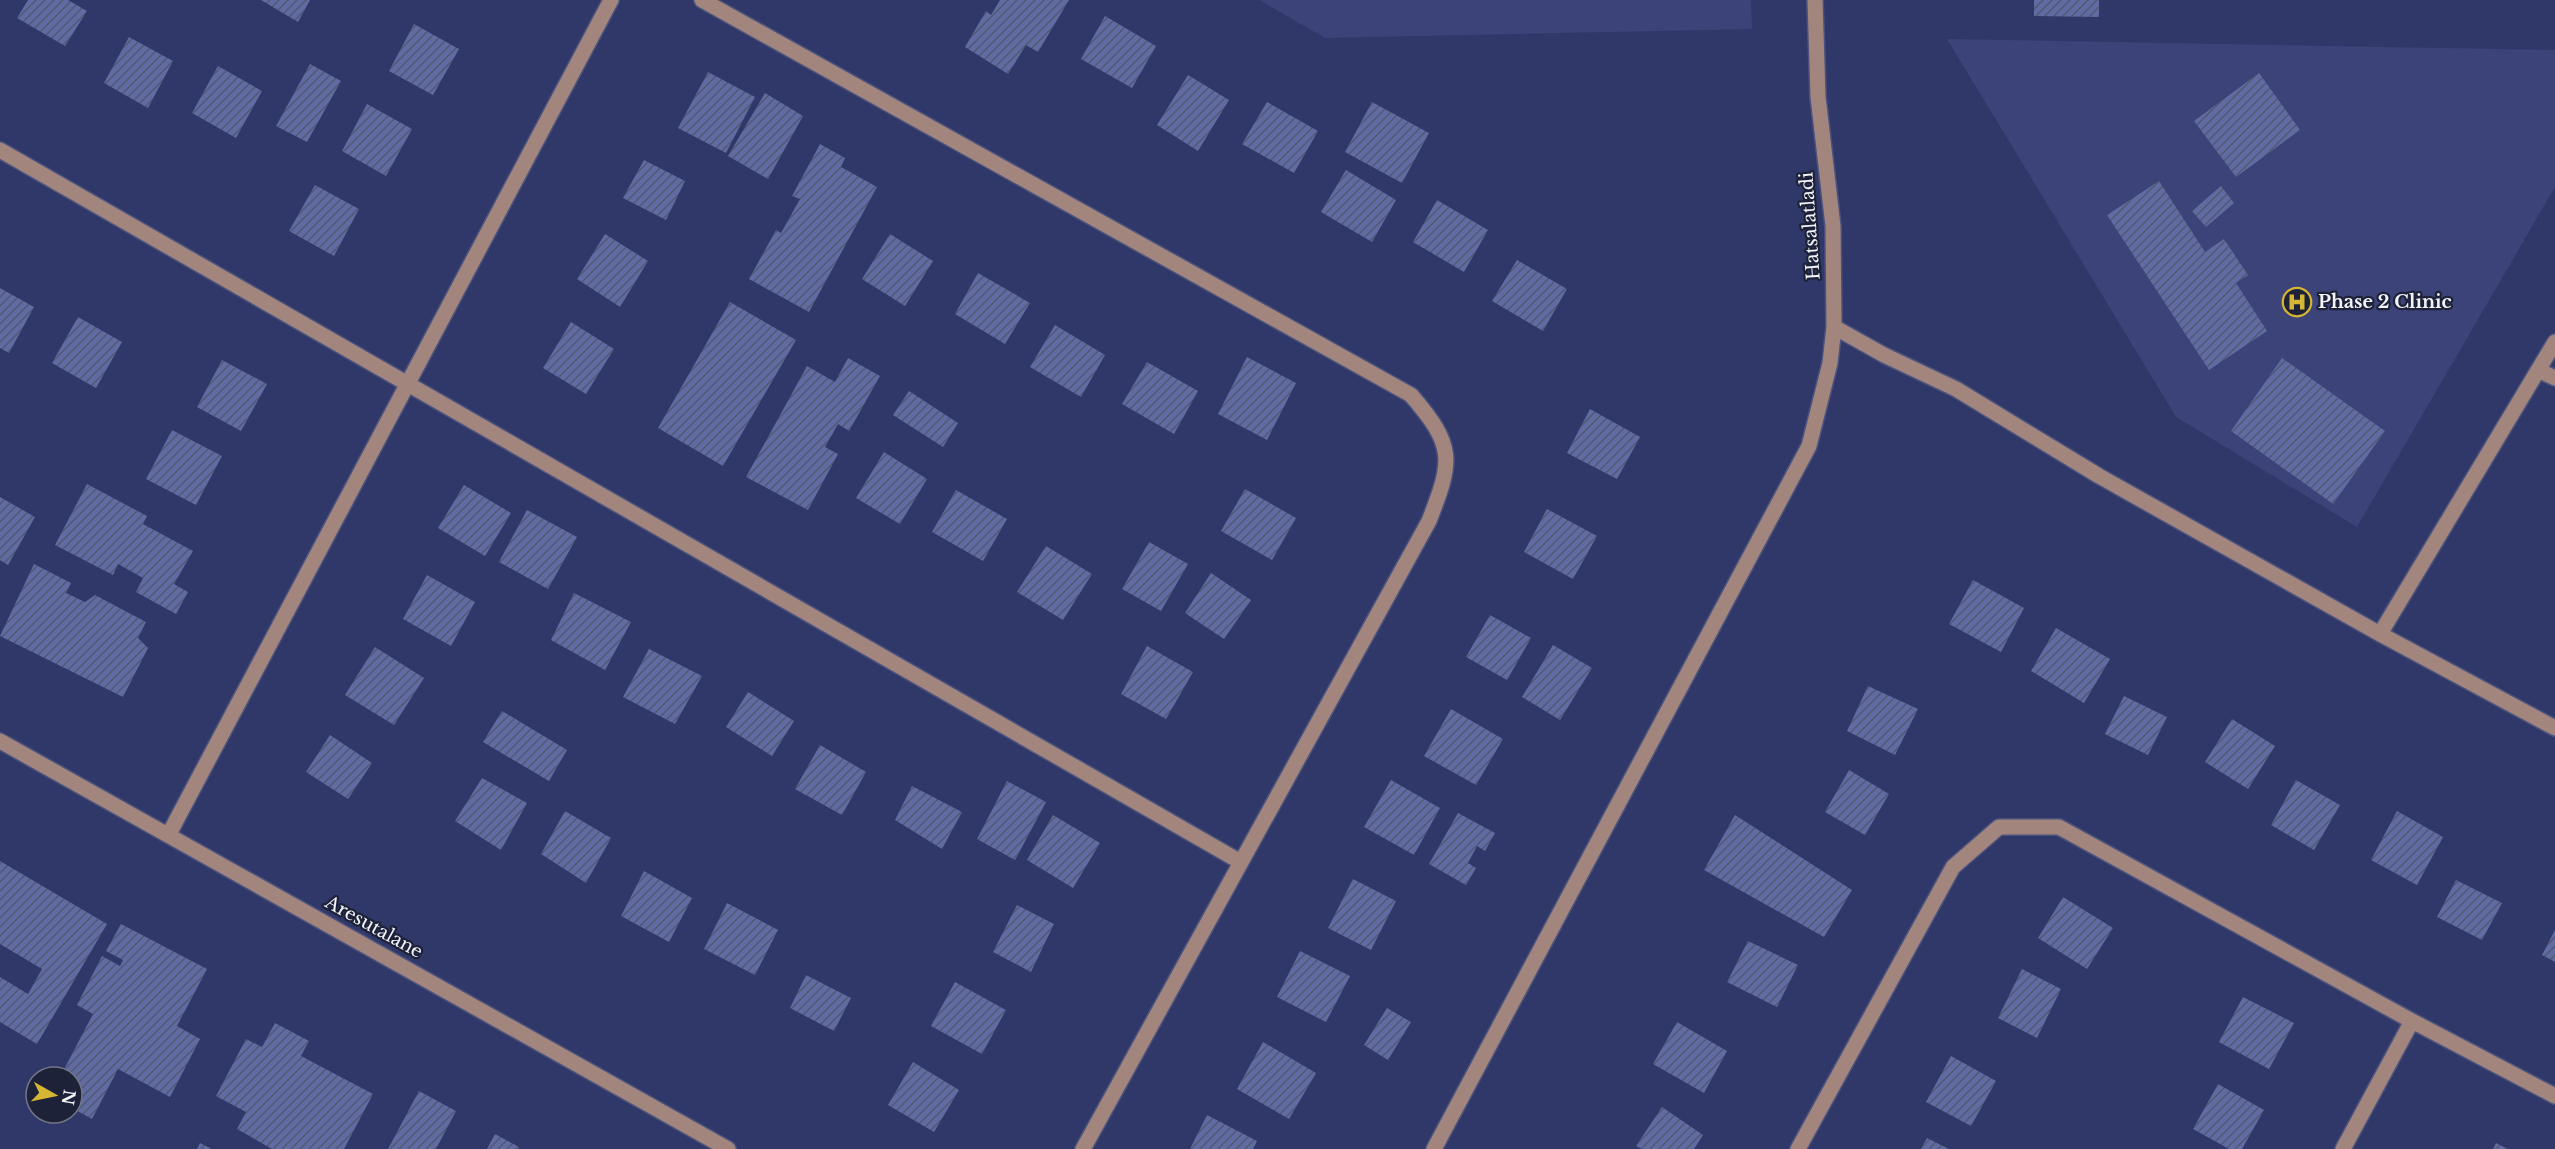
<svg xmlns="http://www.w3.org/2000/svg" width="2555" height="1149" font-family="'Libre Baskerville',serif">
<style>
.built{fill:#3b4379}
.building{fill:url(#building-hatch)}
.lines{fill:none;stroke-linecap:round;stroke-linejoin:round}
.minor-casing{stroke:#4b527d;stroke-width:18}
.minor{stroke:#a2857d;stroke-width:15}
.labels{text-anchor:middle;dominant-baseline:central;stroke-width:4.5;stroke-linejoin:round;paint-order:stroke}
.street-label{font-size:18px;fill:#f2f4fa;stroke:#1d2238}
.poi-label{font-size:18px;font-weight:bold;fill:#f2f4fa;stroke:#1d2238;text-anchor:start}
</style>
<defs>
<pattern id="building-hatch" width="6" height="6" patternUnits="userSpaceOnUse" patternTransform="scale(1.5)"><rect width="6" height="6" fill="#606ba1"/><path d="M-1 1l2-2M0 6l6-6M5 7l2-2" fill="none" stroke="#535872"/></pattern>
</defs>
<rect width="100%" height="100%" fill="#303869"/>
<path class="built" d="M 1259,0 L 1751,0 L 1752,29 L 1325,38 Z
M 1947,39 L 2555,50 L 2555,187 L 2357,527 L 2176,417 Z"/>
<path class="building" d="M 28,0 L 68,0 L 87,11 L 65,46 L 17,18 Z
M 261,0 L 310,0 L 298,22 Z
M 1000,0 L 1069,0 L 1038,52 L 1026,45 L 1008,74 L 965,47 L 986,11 L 991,15 Z
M 2034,0 L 2099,0 L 2099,17 L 2034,16 Z
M 1105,16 L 1156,46 L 1132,88 L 1081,59 Z
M 414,24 L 459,49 L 433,95 L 389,71 Z
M 129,37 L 173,61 L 148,108 L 104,83 Z
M 310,64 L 341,81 L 307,142 L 276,126 Z
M 218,66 L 262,91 L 236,138 L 192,113 Z
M 708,72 L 755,97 L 726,153 L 678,128 Z
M 2259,73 L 2300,130 L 2236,177 L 2194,121 Z
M 1188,75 L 1229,100 L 1198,151 L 1157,125 Z
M 765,93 L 803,116 L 768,179 L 728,156 Z
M 1267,102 L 1318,131 L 1294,173 L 1242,144 Z
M 1372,102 L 1429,133 L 1402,183 L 1345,152 Z
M 367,104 L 412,129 L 386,176 L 342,151 Z
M 820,144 L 845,158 L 841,167 L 877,187 L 809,312 L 749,279 L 776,230 L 781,233 L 800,199 L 792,196 Z
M 644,160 L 685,181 L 666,220 L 623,198 Z
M 1346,170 L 1396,200 L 1372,242 L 1321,212 Z
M 2159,181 L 2205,252 L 2224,239 L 2248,275 L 2236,283 L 2267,331 L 2209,370 L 2107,215 Z
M 315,185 L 359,209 L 334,256 L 289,231 Z
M 2221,186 L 2234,203 L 2206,227 L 2192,211 Z
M 1437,200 L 1488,230 L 1464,272 L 1413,242 Z
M 605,234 L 648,261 L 620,307 L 577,279 Z
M 890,234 L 933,261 L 905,306 L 862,279 Z
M 1517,260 L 1567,289 L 1543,331 L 1492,301 Z
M 978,273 L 1030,303 L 1005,344 L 955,314 Z
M 0,288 L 34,307 L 9,353 L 0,348 Z
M 730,302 L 796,340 L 723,466 L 658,428 Z
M 78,317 L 122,342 L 96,388 L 52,363 Z
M 571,322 L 614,349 L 586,394 L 543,368 Z
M 1055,325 L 1105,355 L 1081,397 L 1030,367 Z
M 1247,357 L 1296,383 L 1267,440 L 1218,414 Z
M 848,358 L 880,376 L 849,431 L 838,424 L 825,447 L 838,454 L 808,510 L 746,477 L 807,366 L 835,382 Z
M 2282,358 L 2385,431 L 2333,504 L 2231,431 Z
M 222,360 L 267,384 L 241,431 L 197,407 Z
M 1147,362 L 1198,391 L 1174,434 L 1122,404 Z
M 909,391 L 958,423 L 943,447 L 893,415 Z
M 1590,409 L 1640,437 L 1617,479 L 1567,453 Z
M 172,430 L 222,456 L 196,505 L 146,479 Z
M 884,452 L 927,479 L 900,524 L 856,498 Z
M 87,484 L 147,516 L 143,524 L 193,551 L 174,584 L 188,592 L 176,614 L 136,592 L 143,578 L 118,564 L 113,575 L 55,545 Z
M 464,485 L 511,513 L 485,556 L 438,528 Z
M 1245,489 L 1296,518 L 1272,560 L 1221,531 Z
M 956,490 L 1007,519 L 983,561 L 932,532 Z
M 0,497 L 35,517 L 8,565 L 0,560 Z
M 1547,509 L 1597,536 L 1573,579 L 1524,552 Z
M 527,510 L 577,537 L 548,589 L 499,562 Z
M 1149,542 L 1188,564 L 1161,611 L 1122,589 Z
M 1046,546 L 1092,574 L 1063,620 L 1017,592 Z
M 34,564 L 71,583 L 66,593 L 85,602 L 95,595 L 146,622 L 138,638 L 148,648 L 123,697 L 0,636 Z
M 1211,573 L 1251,600 L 1224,639 L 1185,613 Z
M 427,575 L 475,602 L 451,646 L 403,619 Z
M 1973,580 L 2024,608 L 2001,652 L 1949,624 Z
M 574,593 L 631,622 L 605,670 L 551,640 Z
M 1490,615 L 1531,638 L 1507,680 L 1466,657 Z
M 2056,628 L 2110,659 L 2084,703 L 2031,671 Z
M 1553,645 L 1592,668 L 1560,720 L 1522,697 Z
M 1147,646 L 1193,672 L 1166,719 L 1121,694 Z
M 375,647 L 424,678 L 394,725 L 345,695 Z
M 649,649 L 702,676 L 675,724 L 623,697 Z
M 1868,686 L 1918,709 L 1895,755 L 1847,731 Z
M 748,692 L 794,721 L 772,756 L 726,727 Z
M 2124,696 L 2167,717 L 2148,755 L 2105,734 Z
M 1451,709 L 1503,739 L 1476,785 L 1424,756 Z
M 502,711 L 567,750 L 549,781 L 483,742 Z
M 2232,719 L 2275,746 L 2248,789 L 2205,762 Z
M 330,735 L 372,763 L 348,799 L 306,772 Z
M 820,745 L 866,772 L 842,815 L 795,789 Z
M 1849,770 L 1889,794 L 1865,835 L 1825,812 Z
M 482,778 L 527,803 L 501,850 L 455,821 Z
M 1391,780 L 1440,808 L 1414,855 L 1364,827 Z
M 2296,780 L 2340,805 L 2314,850 L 2271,825 Z
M 1007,781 L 1046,802 L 1015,860 L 977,839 Z
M 912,786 L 962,812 L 942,849 L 895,820 Z
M 565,811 L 611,838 L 586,883 L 541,854 Z
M 2397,811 L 2443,837 L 2417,885 L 2371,860 Z
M 1458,813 L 1495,833 L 1485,851 L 1477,846 L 1468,863 L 1476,868 L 1466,885 L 1429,864 Z
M 1053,815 L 1100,843 L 1073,888 L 1027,860 Z
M 1735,815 L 1852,890 L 1824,937 L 1704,870 Z
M 0,861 L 107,924 L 37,1044 L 0,1022 L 0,977 L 28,994 L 42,969 L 0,944 Z
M 644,871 L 692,898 L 669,942 L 621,916 Z
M 1353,879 L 1396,901 L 1371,950 L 1328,928 Z
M 2456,880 L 2502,903 L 2482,940 L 2437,917 Z
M 2063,897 L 2113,928 L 2087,969 L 2038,938 Z
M 727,903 L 778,930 L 755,975 L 704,949 Z
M 1017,905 L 1054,924 L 1031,972 L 993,952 Z
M 121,924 L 207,969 L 177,1026 L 200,1039 L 170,1097 L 118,1069 L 92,1119 L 72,1108 L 72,1077 L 60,1077 L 93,1014 L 77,1005 L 102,956 L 120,966 L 123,960 L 106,951 Z
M 2555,930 L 2555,962 L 2542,955 Z
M 1748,941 L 1798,965 L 1777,1007 L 1727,982 Z
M 1300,951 L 1350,976 L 1326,1022 L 1277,997 Z
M 2022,969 L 2061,989 L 2037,1038 L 1998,1018 Z
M 806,975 L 851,998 L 834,1031 L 790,1008 Z
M 955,982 L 1006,1010 L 982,1054 L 931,1026 Z
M 2243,997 L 2294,1023 L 2269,1069 L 2219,1042 Z
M 1387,1008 L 1411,1022 L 1388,1060 L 1364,1045 Z
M 1677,1022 L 1727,1051 L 1704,1093 L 1653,1064 Z
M 275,1023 L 309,1041 L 301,1056 L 373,1094 L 344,1149 L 272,1149 L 237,1129 L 246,1112 L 216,1096 L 246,1039 L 262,1047 Z
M 1263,1042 L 1316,1073 L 1289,1119 L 1237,1089 Z
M 1951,1056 L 1996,1081 L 1971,1126 L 1926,1102 Z
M 913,1062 L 959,1090 L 934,1132 L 888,1105 Z
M 2218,1084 L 2264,1110 L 2242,1149 L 2229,1149 L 2193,1129 Z
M 419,1091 L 456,1111 L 436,1149 L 388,1149 Z
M 1662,1107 L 1703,1135 L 1694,1149 L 1642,1149 L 1636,1146 Z
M 1207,1115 L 1257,1141 L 1253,1149 L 1190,1149 Z
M 495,1134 L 519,1147 L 518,1149 L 487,1149 Z
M 1927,1138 L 1949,1149 L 1921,1149 Z
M 200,1143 L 212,1149 L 197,1149 Z
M 2496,1143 L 2508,1149 L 2493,1149 Z"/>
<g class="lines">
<g class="minor-casing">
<path id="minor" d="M 702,0 L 1411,395 C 1455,446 1453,460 1429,521 L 1083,1149
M 0,150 L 1239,861
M 1834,327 L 1884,355 L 1956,389 L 2099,476 L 2380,634 L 2555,728
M 2538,370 L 2555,378
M 2380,634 L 2555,342
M 0,741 L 728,1149
M 169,834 L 611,0
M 1434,1149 L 1809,446 L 1830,363 L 1834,327 L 1833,226 L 1818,97 L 1815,0
M 1798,1149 L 1953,867 L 1999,827 L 2059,827 L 2412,1021 L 2555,1096
M 2343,1149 L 2412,1021"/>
</g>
<use href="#minor" class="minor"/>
</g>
<defs>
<g id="hospital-ring" transform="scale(1.5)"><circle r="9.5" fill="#1d2238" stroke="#d5b534" stroke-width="1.5"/><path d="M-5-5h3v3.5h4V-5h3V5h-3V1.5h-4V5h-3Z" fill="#d5b534"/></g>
</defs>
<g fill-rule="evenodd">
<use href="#hospital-ring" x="2297" y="302"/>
</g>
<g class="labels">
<g class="street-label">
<text transform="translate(1810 226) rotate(-94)">Hatsalatladi</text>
<text transform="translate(374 927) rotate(29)">Aresutalane</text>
</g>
<g class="poi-label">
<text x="2318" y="302">Phase 2 Clinic</text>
</g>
</g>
<g transform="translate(54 1095) rotate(99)"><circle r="28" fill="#1d2238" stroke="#727686" stroke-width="1.5"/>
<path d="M0-4.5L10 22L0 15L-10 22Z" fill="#d5b534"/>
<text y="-9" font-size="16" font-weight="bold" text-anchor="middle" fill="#f2f4fa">N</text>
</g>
</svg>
